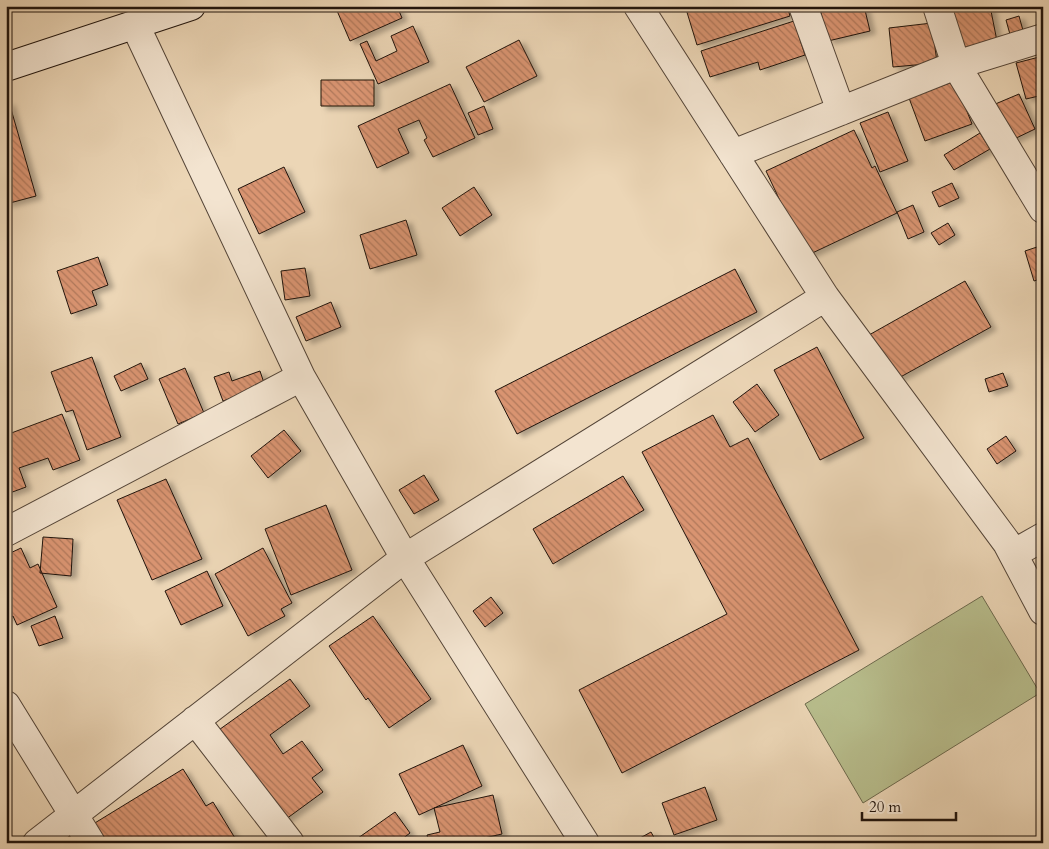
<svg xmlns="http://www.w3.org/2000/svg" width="1049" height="849" font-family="Cardo,serif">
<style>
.pitch{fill:#b8be8d;stroke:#6c694d}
.building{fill:url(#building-back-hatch);stroke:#20140d;filter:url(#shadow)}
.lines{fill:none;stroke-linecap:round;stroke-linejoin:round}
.street-casing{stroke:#534437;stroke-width:30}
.secondary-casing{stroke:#20140d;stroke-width:30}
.street{stroke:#f3e4d0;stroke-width:28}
.secondary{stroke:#f3e4d0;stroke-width:28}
</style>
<defs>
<pattern id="building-back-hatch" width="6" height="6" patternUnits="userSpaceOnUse" patternTransform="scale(1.25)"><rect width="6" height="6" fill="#d99471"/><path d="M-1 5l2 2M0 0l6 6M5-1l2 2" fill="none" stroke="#b0785b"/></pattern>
<filter id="shadow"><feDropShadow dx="5.5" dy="3" stdDeviation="2.5" flood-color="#0004"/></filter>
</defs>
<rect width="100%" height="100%" fill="#ecd6b6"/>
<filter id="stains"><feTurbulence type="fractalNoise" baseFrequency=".004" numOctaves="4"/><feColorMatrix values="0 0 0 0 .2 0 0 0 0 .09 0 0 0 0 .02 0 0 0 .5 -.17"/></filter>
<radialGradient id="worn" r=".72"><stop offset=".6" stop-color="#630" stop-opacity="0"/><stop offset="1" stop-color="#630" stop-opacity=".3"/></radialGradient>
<path class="pitch" d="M 982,596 L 1040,693 L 863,803 L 805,704 Z"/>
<path class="building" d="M 335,6 L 397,6 L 402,18 L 350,41 Z
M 695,6 L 787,6 L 790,16 L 697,45 L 686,9 Z
M 830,6 L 864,6 L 870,31 L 828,41 L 820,9 Z
M 969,6 L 990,6 L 997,41 L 959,49 L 951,10 Z
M 1019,16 L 1024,34 L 1011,38 L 1006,20 Z
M 794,21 L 805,55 L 760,70 L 758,62 L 710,77 L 701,51 Z
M 932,23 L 937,63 L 893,67 L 889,28 Z
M 413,26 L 429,62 L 378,84 L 360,44 L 367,41 L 376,61 L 397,51 L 391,36 Z
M 519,40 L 537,76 L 484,102 L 466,67 Z
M 1043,56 L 1043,95 L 1026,99 L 1016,63 Z
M 321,80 L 374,80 L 374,106 L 321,106 Z
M 955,81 L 972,124 L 925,141 L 909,98 Z
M 450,84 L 475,138 L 433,157 L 424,140 L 427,138 L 419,120 L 398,129 L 409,153 L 377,168 L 358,126 Z
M 1019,94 L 1035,129 L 1010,141 L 993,105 Z
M 9,102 L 36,196 L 6,204 L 6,103 Z
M 484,106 L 493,129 L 478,135 L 468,113 Z
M 888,112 L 908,161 L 880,172 L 860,123 Z
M 854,130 L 872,168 L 875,166 L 897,213 L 806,256 L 766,171 Z
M 980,133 L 990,149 L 954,170 L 944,155 Z
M 284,167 L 305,212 L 259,234 L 238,189 Z
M 952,183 L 959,198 L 939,207 L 932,192 Z
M 474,187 L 492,215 L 460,236 L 442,208 Z
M 913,205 L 924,232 L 908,239 L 897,212 Z
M 406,220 L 417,255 L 370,269 L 360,235 Z
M 948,223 L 955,235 L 939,245 L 931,233 Z
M 1043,245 L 1043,278 L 1034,281 L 1025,251 Z
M 98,257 L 108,285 L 92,291 L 97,305 L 71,314 L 57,271 Z
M 305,268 L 310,296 L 285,300 L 281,271 Z
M 735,269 L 757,312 L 517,434 L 495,391 Z
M 965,281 L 991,327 L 895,380 L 869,335 Z
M 331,302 L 341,327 L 306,341 L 296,317 Z
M 817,347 L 864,438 L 820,460 L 774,370 Z
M 92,357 L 121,437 L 87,450 L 73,410 L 66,412 L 51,372 Z
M 141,363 L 148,379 L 121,391 L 114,376 Z
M 185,368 L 204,413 L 178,424 L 159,379 Z
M 260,371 L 265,386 L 223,401 L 214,377 L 229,372 L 232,381 Z
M 1003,373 L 1008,386 L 989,392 L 985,379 Z
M 757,384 L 779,415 L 755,432 L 733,402 Z
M 62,414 L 80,460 L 53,470 L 48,458 L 19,468 L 26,487 L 7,494 L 6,435 Z
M 713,415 L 730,447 L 748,438 L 859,650 L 622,773 L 579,690 L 727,614 L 642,452 Z
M 284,430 L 301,451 L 268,478 L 251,456 Z
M 1006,436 L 1016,451 L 997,464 L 987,449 Z
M 424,475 L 439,500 L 414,514 L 399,490 Z
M 623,476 L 644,510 L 553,564 L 533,529 Z
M 166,479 L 202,559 L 152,580 L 117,500 Z
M 326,505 L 352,570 L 291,595 L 265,529 Z
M 43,537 L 73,539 L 71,576 L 40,573 Z
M 21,548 L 30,568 L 38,564 L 57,607 L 17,625 L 13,616 L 6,619 L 6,555 Z
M 263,548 L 292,603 L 281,609 L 285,616 L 248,636 L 215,574 Z
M 207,571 L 223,606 L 181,625 L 165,591 Z
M 491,597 L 503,613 L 485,627 L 473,611 Z
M 55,616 L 63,638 L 39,646 L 31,626 Z
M 373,616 L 431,699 L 389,728 L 368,698 L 366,700 L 329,646 Z
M 290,679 L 310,706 L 270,735 L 283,754 L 302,741 L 323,770 L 312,778 L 323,792 L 282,822 L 216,732 Z
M 463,745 L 482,786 L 419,815 L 399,774 Z
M 183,769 L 206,806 L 213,802 L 238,843 L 93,843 L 85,829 Z
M 705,787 L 717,820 L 674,835 L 662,803 Z
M 493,795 L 502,834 L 462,843 L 429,843 L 427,835 L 440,832 L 434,808 Z
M 395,812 L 410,833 L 397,843 L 351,843 Z
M 651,832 L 657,843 L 631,843 Z"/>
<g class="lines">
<g class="street-casing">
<path id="street" d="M 638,6 L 825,297 L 1007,543 L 1043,611
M 803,6 L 841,111
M 937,6 L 956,65 L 1043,209
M 135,25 L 301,377 L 405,558 L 585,843
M 733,154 L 956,65 L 1043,38
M 6,532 L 301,377
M 1013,554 L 1043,537
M 6,705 L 91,843
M 195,720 L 290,843
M 37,843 L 405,558 L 825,297"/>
</g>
<g class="secondary-casing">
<path id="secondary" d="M 6,67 L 191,6"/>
</g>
<use href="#street" class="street"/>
<use href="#secondary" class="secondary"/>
</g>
<rect width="1049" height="849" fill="none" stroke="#ecd6b6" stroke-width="25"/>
<rect x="8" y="8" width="1034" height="834" fill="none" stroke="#20140d" stroke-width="2.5"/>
<rect x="12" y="12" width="1024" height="824" fill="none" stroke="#20140d"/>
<path d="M862 812v8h94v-8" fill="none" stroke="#20140d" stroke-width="2.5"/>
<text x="869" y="812" font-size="15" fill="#20140d" stroke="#f3e4d0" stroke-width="4" paint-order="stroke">20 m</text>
<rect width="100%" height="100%" filter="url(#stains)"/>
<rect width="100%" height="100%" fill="url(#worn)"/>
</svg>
